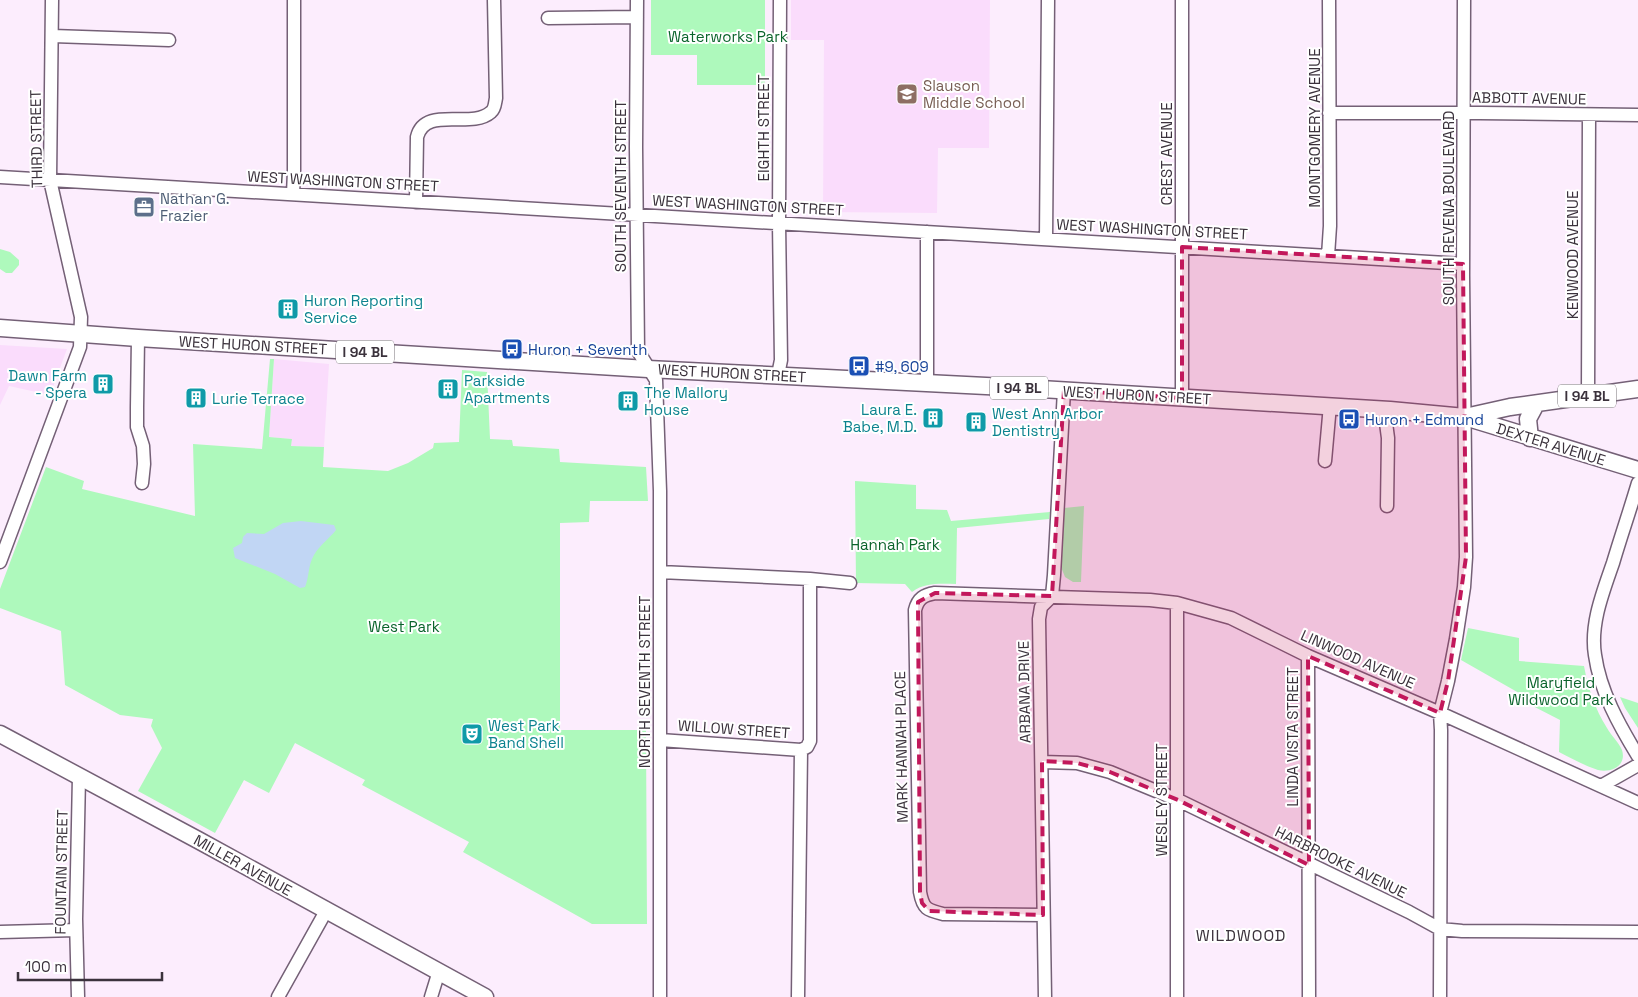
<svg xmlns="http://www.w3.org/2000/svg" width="1638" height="997" font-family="'Space Grotesk',sans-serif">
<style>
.built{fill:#fadcfc}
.green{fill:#aef9bc}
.water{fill:#c1d6f4}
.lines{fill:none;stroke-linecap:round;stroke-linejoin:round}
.minor-casing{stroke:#746076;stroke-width:15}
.major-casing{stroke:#746076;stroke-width:19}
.minor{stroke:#fff;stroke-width:12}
.major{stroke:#fff;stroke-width:16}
.marked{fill:#c2185b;fill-opacity:0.2;stroke:#c2185b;stroke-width:4;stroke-dasharray:10 6;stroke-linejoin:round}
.labels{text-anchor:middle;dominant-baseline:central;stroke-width:4;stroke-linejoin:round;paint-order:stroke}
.shield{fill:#fff;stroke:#767076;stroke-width:1}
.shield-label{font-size:14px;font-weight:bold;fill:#3b323c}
.park-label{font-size:15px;fill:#0b642c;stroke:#fff}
.education-label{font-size:15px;fill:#785e54;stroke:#fff;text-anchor:start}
.street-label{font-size:15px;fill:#3b323c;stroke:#fff}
.service-label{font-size:15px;fill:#4e5e75;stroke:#fff;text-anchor:start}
.culture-label{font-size:15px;fill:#0d838f;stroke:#fff;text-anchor:start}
.transit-label{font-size:15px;fill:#164399;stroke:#fff;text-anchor:start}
.neighbourhood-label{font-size:16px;letter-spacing:1px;fill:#3b323c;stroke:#fff}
</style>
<rect width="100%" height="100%" fill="#fcedfd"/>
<path class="built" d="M 791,0 L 990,0 L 989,148 L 938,148 L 937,213 L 823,212 L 824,40 L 791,40 Z
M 0,345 L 67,349 L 50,395 L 9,386 L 0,405 Z
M 274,359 L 329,364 L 324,447 L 291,446 L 292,439 L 269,437 Z"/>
<path class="green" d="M 651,0 L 765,0 L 765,85 L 697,85 L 697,55 L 651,55 Z
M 0,249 L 10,252 L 19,260 L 19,265 L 12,273 L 6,273 L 0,269 Z
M 270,359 L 274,359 L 269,437 L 292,439 L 291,446 L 324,447 L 323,467 L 388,471 L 408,463 L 433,448 L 434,443 L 459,442 L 462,370 L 487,372 L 490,439 L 512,440 L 513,446 L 559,449 L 560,462 L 646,467 L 648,501 L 590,501 L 589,522 L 560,523 L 560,730 L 646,730 L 647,924 L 592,924 L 463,852 L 469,842 L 362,785 L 365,780 L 295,743 L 269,793 L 244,780 L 215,833 L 138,791 L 162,748 L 151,726 L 153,719 L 120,715 L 65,685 L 61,631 L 0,608 L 0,589 L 46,467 L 84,481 L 82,489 L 195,516 L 193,444 L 262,449 Z
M 855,481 L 916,485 L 916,509 L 947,510 L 951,521 L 1050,512 L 1049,519 L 957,528 L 956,584 C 940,584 926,582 912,592 L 905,584 L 856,583 Z
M 1084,506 L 1081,582 L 1073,582 L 1065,577 L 1061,567 L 1064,508 Z
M 1468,628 L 1519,638 L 1519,661 L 1584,666 C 1588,688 1595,709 1607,728 C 1611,735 1619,743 1622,750 C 1627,766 1611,773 1598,770 C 1585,766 1571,758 1559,752 L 1560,720 L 1519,699 L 1519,693 L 1461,660 Z
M 1620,697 L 1638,703 L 1638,728 L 1625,708 Z"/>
<path class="water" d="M 301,521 L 334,525 L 336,530 C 328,540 317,547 312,559 C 308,568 309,578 305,587 L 300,588 L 275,574 L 235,558 L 233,548 L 242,543 L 243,537 L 247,533 L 264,534 L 283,523 Z"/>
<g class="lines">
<g class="minor-casing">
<path id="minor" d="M 637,0 L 636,147 L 638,351 L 656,380 L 660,491 L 660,997
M 548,18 L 637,17
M 53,36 L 169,40
M 1329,113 L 1480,113 L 1638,115
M 0,177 L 1463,264
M 293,194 L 294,171 L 294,0
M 416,202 L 417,137 C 425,105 471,130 491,112 C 495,109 495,103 496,98 L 494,0
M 927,232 L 927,383
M 1046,239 L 1048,0
M 1328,256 L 1330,226 L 1329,0
M 138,338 L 137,407 L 137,427 L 143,446 L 144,464 L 142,483
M 778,375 L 781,360 L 779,223 L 780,0
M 1588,396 L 1589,115
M 1182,398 L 1182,0
M 1325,461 L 1330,405
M 1638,483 C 1630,510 1621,536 1613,563 C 1603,592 1590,624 1595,655 C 1600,691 1619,725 1638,756
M 1387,506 L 1388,438 L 1386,423 L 1390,410
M 0,562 L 80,347 L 81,317 L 50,180 L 52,0
M 660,572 L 810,579 L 850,583
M 1308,656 L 1309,997
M 660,740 L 801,750
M 801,750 L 807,747 L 810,741 L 810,579
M 1042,762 L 1077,763 L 1110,772 L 1178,800 L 1409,912 L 1440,929 L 1462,931 L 1638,932
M 1601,786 L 1638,765
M 1043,915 L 943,914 C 927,910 923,909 920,892 L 915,610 C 918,598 924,595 935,593 L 1150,600 L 1177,603 L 1231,618 L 1308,656 L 1440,713 L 1638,803
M 0,932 L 76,930
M 78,997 L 76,919 L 79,777
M 278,997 L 326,911
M 431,997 L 439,971
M 798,997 L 801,750
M 1045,997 L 1039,619 L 1041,607 L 1052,596 L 1054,575 L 1064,390
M 1177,997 L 1177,603
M 1440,997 L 1441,730 L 1440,713 L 1448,681 L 1456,639 L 1464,587 L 1466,557 L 1463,276 L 1464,0"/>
</g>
<g class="major-casing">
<path id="major" d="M 0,328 L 138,338 L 648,369 L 1006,387 L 1390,410 L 1465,417 L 1638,470
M 1465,417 L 1510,407 L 1638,389
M 1530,438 L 1528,419 L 1536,404
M 0,734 L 198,840 L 485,997"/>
</g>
<use href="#minor" class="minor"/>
<use href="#major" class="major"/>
</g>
<path class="marked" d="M 1182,247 L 1463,264 L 1466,557 L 1448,681 L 1440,713 L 1308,656 L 1309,865 L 1178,800 L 1110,772 L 1077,763 L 1042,761 L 1043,915 L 929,911 L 922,903 L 920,892 L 918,602 L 935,593 L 1052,596 L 1064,390 L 1182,398 Z"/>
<defs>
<g id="school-square" transform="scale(1.125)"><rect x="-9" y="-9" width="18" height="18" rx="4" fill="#8d6e63" stroke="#fff"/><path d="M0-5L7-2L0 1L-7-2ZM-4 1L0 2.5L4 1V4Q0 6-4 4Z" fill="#fff"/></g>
<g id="office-square" transform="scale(1.125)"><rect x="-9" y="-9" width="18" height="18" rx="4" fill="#5c6f8a" stroke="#fff"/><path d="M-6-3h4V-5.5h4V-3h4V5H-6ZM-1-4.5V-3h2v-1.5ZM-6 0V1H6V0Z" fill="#fff"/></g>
<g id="building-square" transform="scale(1.125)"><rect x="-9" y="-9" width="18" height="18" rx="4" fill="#0f9aa8" stroke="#fff"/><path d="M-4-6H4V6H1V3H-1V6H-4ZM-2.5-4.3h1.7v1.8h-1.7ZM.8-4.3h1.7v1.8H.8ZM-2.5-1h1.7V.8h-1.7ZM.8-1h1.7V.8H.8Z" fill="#fff"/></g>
<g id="bus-square" transform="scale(1.125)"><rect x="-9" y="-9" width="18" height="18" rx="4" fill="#1a4fb4" stroke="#fff"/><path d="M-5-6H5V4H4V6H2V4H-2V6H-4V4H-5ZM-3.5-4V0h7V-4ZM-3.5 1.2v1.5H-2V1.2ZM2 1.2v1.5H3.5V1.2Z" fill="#fff"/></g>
<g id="theatre-square" transform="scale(1.125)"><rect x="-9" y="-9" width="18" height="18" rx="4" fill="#0f9aa8" stroke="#fff"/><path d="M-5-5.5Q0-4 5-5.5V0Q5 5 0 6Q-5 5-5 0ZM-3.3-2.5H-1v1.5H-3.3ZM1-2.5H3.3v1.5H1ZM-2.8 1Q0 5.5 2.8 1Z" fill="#fff"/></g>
</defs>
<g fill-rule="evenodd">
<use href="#school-square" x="907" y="94"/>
<use href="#office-square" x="144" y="207"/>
<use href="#building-square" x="288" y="309"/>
<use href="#bus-square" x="512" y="349"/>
<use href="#bus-square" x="859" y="366"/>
<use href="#building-square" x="103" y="384"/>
<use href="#building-square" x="448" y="389"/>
<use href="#building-square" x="196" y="398"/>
<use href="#building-square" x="628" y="401"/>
<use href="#building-square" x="933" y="418"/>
<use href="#bus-square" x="1349" y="419"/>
<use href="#building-square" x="976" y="422"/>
<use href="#theatre-square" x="472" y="734"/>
</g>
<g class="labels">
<g class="shield">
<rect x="336" y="340.5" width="58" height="23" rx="4"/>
<rect x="990" y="376.5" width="58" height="23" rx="4"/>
<rect x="1558" y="384.5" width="58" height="23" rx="4"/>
</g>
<g class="shield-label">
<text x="365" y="352">I 94 BL</text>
<text x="1019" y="388">I 94 BL</text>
<text x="1587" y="396">I 94 BL</text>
</g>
<g class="park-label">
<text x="728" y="36">Waterworks Park</text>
<text x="895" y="544">Hannah Park</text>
<text x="404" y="626">West Park</text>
<text x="1561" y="682">Maryfield<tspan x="1561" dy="17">Wildwood Park</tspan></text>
</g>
<g class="education-label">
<text x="923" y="85">Slauson<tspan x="923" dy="17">Middle School</tspan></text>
</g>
<g class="street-label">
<text transform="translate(1529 98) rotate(1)">ABBOTT AVENUE</text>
<text transform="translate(763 128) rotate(-90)">EIGHTH STREET</text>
<text transform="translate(1314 128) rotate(-90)">MONTGOMERY AVENUE</text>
<text transform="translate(36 139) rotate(-91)">THIRD STREET</text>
<text transform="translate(1166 154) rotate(-90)">CREST AVENUE</text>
<text transform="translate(343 181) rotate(3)">WEST WASHINGTON STREET</text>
<text transform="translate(620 186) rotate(-90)">SOUTH SEVENTH STREET</text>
<text transform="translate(748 205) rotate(3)">WEST WASHINGTON STREET</text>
<text transform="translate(1448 208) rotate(-90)">SOUTH REVENA BOULEVARD</text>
<text transform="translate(1152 229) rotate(3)">WEST WASHINGTON STREET</text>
<text transform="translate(1572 255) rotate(-90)">KENWOOD AVENUE</text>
<text transform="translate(253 345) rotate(3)">WEST HURON STREET</text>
<text transform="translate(732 373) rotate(3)">WEST HURON STREET</text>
<text transform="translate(1137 395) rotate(3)">WEST HURON STREET</text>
<text transform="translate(1551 444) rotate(17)">DEXTER AVENUE</text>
<text transform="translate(1358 659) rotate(24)">LINWOOD AVENUE</text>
<text transform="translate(644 682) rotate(-90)">NORTH SEVENTH STREET</text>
<text transform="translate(1024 692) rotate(-91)">ARBANA DRIVE</text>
<text transform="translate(734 729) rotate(4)">WILLOW STREET</text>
<text transform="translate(1292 737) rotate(-90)">LINDA VISTA STREET</text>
<text transform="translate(901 747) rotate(-91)">MARK HANNAH PLACE</text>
<text transform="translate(1161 800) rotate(-90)">WESLEY STREET</text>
<text transform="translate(1341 862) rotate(26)">HARBROOKE AVENUE</text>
<text transform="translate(243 865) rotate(29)">MILLER AVENUE</text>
<text transform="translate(61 872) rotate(-89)">FOUNTAIN STREET</text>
</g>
<g class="service-label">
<text x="160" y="198">Nathan G.<tspan x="160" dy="17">Frazier</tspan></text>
</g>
<g class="culture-label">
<text x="304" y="300">Huron Reporting<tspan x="304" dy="17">Service</tspan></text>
<text x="87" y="375" text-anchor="end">Dawn Farm<tspan x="87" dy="17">- Spera</tspan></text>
<text x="464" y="380">Parkside<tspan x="464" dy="17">Apartments</tspan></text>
<text x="644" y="392">The Mallory<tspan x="644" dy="17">House</tspan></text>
<text x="212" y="398">Lurie Terrace</text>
<text x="917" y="409" text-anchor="end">Laura E.<tspan x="917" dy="17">Babe, M.D.</tspan></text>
<text x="992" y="413">West Ann Arbor<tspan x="992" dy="17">Dentistry</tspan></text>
<text x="488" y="725">West Park<tspan x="488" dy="17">Band Shell</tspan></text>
</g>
<g class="transit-label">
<text x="528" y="349">Huron + Seventh</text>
<text x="875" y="366">#9, 609</text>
<text x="1365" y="419">Huron + Edmund</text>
</g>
<g class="neighbourhood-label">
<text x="1241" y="935">WILDWOOD</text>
</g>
</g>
<path d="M18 972v8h144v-8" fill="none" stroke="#3b323c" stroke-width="2.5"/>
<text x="25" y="972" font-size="15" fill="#3b323c" stroke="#ffffff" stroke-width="4" paint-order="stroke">100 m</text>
</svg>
